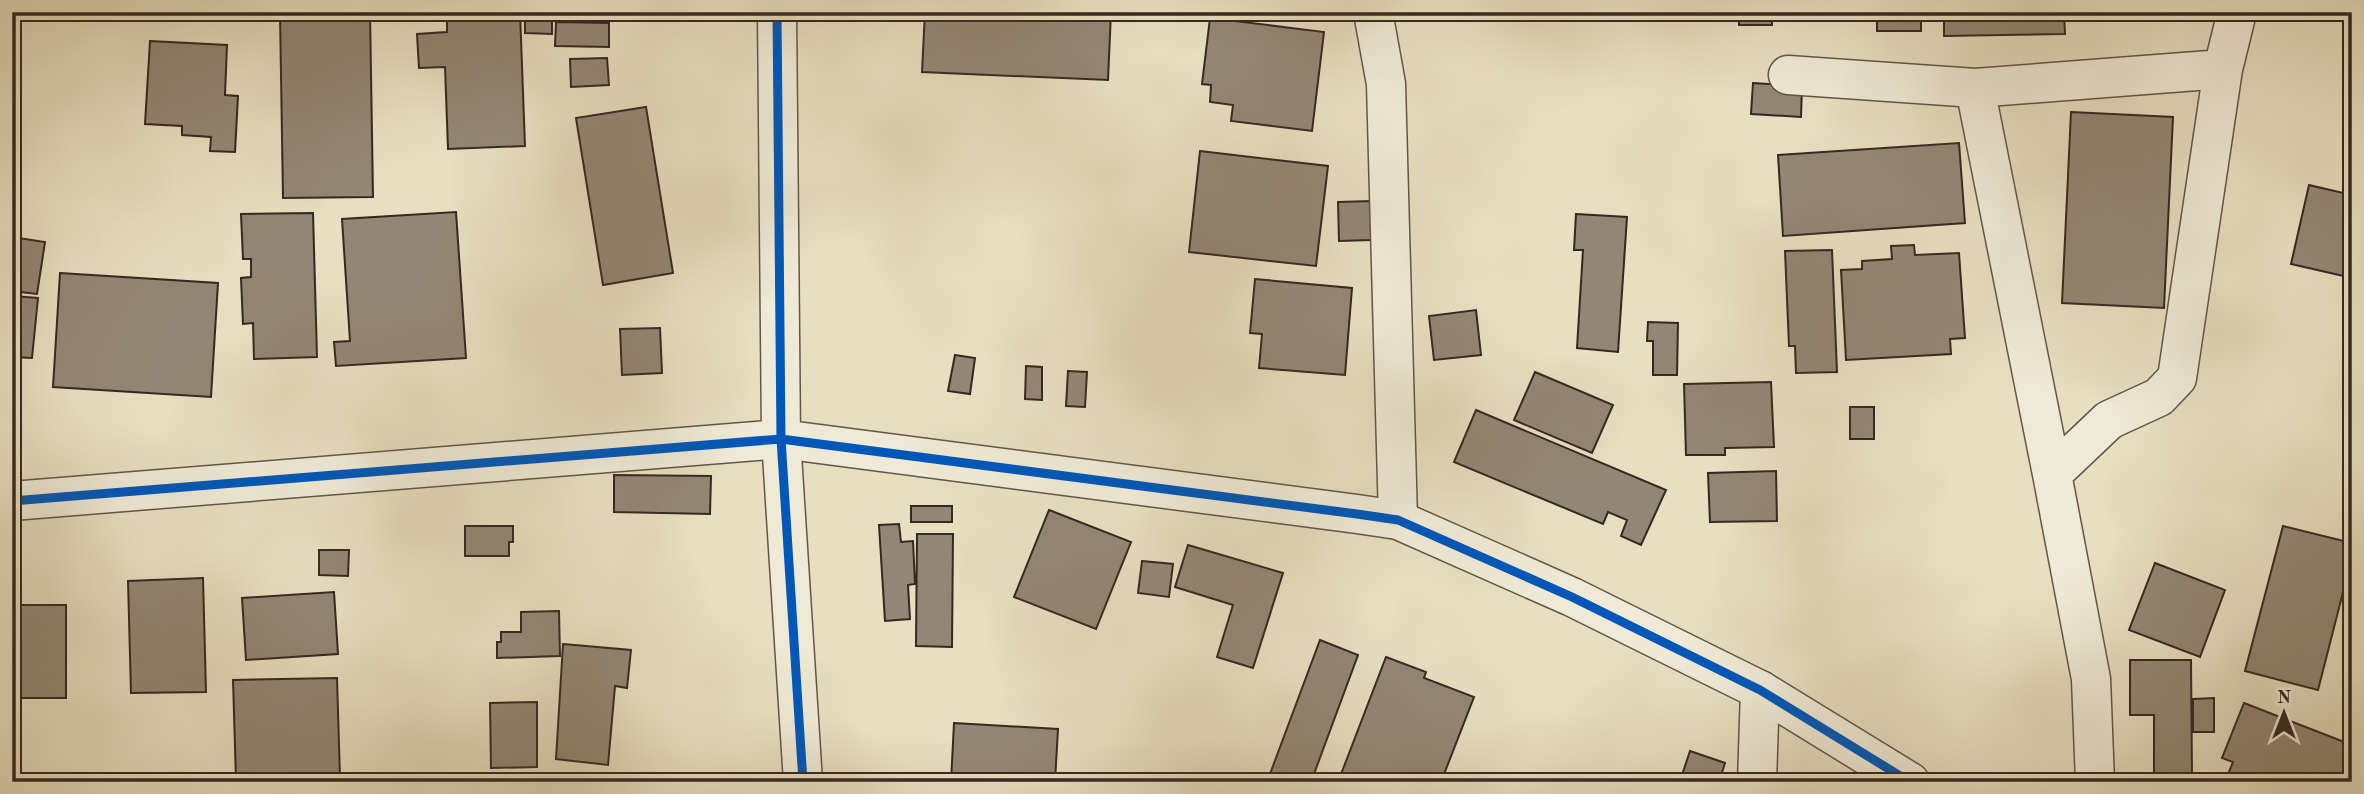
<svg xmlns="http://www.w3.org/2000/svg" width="2364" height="794" font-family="'Old Standard TT',serif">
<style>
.building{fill:#928774;stroke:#352822;stroke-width:2}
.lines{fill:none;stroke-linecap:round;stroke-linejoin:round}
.minor-casing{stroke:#62564a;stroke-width:41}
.tertiary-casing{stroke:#62564a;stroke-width:41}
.minor{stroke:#efead6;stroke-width:38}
.tertiary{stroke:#efead6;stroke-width:38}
.cycleway-casing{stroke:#efead6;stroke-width:13}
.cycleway{stroke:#0057b8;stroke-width:9}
</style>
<rect width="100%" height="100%" fill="#e7dfc0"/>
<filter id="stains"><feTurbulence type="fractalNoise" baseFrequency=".00286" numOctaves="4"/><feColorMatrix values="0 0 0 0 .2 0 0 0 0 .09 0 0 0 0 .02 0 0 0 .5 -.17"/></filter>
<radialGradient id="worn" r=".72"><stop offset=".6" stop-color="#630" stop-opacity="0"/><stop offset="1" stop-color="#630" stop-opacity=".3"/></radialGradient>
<path class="building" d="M 370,12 L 373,197 L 283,198 L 280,13 Z
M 447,12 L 520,12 L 525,146 L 448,149 L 445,67 L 419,68 L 417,34 L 447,32 Z
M 525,12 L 552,12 L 552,34 L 525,33 Z
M 925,12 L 1111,12 L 1108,80 L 922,72 Z
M 1311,12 L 1350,12 L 1350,17 L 1311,17 Z
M 1664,12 L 1703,12 L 1703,20 L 1664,19 Z
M 1739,12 L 1800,12 L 1800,15 L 1772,15 L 1772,25 L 1739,25 Z
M 1877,12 L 1921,12 L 1921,31 L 1877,31 Z
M 1944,12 L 2064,12 L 2065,34 L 1944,36 Z
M 2182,12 L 2215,12 L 2214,18 Z
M 1210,18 L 1324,32 L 1312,131 L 1231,121 L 1233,105 L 1210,102 L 1211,85 L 1202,84 Z
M 556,22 L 609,23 L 609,47 L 555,46 Z
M 150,41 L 227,45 L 225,95 L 238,96 L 235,152 L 210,151 L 211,137 L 182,135 L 182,126 L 145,124 Z
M 607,58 L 609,85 L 571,87 L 570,59 Z
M 12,76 L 21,143 L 12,144 Z
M 1753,83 L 1802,86 L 1801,117 L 1751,114 Z
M 646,107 L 673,273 L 603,285 L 576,118 Z
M 2071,112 L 2173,117 L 2164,308 L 2062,303 Z
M 1959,143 L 1965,223 L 1783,236 L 1778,155 Z
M 1200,151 L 1328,166 L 1316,266 L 1189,252 Z
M 2309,185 L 2352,195 L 2352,278 L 2291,264 Z
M 1371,201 L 1372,240 L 1339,241 L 1338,202 Z
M 456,212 L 466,358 L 336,366 L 334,342 L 350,341 L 342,219 Z
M 313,213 L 317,357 L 254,359 L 253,323 L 243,324 L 241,278 L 251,277 L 251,259 L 243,259 L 241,214 Z
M 1576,214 L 1627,217 L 1618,352 L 1577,348 L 1583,250 L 1574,250 Z
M 12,237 L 45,242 L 37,294 L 12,291 Z
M 1914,245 L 1915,255 L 1959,253 L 1965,338 L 1950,339 L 1951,354 L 1846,360 L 1841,270 L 1862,269 L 1862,261 L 1892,259 L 1891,246 Z
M 1832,250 L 1837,372 L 1796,373 L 1795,346 L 1789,346 L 1785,251 Z
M 60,273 L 218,283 L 211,397 L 53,387 Z
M 1255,279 L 1352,288 L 1345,375 L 1259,368 L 1262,334 L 1250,333 Z
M 12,296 L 38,298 L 32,358 L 12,357 Z
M 1476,310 L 1481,355 L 1434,360 L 1429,316 Z
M 1648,322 L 1678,323 L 1677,375 L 1653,375 L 1653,341 L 1647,341 Z
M 660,328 L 662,373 L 622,375 L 620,329 Z
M 955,355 L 975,358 L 970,394 L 948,391 Z
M 1026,366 L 1042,367 L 1042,400 L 1025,399 Z
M 1068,371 L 1087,372 L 1085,407 L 1066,406 Z
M 1535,372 L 1613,405 L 1592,453 L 1514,420 Z
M 1771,382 L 1774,447 L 1725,448 L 1725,455 L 1686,455 L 1684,384 Z
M 1850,407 L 1874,407 L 1874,439 L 1850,439 Z
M 1476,410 L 1666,490 L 1641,545 L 1621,536 L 1627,520 L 1608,512 L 1603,524 L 1454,462 Z
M 1776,471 L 1777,521 L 1710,522 L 1708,473 Z
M 614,475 L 711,476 L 710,514 L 614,512 Z
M 911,506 L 952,506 L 952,522 L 911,522 Z
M 1049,510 L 1131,542 L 1096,629 L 1014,597 Z
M 899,524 L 901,542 L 913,541 L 915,584 L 908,585 L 910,619 L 885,621 L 879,525 Z
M 465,526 L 513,526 L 513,542 L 509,542 L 509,556 L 465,556 Z
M 2283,526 L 2352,543 L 2352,557 L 2318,690 L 2245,671 Z
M 917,534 L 953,534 L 952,647 L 916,646 Z
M 1188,545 L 1283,573 L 1253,668 L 1217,657 L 1233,605 L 1175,587 Z
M 319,550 L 349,550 L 348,576 L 319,575 Z
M 12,557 L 20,557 L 20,593 L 12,593 Z
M 1142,561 L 1173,564 L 1169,597 L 1138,593 Z
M 2155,563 L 2225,590 L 2200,657 L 2129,630 Z
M 203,578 L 206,692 L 131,693 L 128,581 Z
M 334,592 L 338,654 L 246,660 L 242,598 Z
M 12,605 L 66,605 L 66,698 L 12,698 Z
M 559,611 L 560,656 L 497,658 L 497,642 L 501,642 L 501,632 L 521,632 L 521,612 Z
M 1320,640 L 1358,655 L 1311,782 L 1267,782 Z
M 563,644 L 631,650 L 627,688 L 615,686 L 608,765 L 556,759 Z
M 1386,657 L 1426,672 L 1424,678 L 1474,697 L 1441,782 L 1338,782 Z
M 2130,660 L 2191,660 L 2192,775 L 2154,776 L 2154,715 L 2130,715 Z
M 337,678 L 340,778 L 236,780 L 233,680 Z
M 2214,698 L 2214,732 L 2193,732 L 2193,699 Z
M 537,702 L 537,767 L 491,768 L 490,703 Z
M 2244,703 L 2352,745 L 2352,782 L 2225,782 L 2233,762 L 2222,758 Z
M 954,723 L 1058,729 L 1055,782 L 951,782 Z
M 1690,751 L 1725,763 L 1719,782 L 1680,781 Z"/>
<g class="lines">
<g class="minor-casing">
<path id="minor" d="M 1373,12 L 1386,84 L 1398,520
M 1788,75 L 1975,88 L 2223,69
M 1975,88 L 2052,474 L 2091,679 L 2095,782
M 781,439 L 803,782
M 2052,474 L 2109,420 L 2159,397 L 2177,378 L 2223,69 L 2237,12
M 1757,782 L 1760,690"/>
</g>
<g class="tertiary-casing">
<path id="tertiary" d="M 777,12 L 781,439
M 12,501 L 781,439 L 1357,514 L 1398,520 L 1572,597 L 1760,690 L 1910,782"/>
</g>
<use href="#minor" class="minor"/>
<use href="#tertiary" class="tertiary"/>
<g class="cycleway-casing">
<path id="cycleway" d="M 777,12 L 781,439 L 803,782
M 12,501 L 781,439 L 1357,514 L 1398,520 L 1572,597 L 1760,690 L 1910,782"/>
</g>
<use href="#cycleway" class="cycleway"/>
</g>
<rect width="2364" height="794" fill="none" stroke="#e7dfc0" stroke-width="42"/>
<rect x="14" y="14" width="2336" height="766" fill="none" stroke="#352822" stroke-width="3.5"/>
<rect x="21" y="21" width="2322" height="752" fill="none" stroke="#352822" stroke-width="2"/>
<g transform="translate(2284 713)" stroke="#efead6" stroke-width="5" paint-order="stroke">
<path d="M0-5L12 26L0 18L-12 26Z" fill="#352822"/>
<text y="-10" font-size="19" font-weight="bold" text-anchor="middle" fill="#352822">N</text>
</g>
<rect width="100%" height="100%" filter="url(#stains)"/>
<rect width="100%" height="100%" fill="url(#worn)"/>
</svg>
